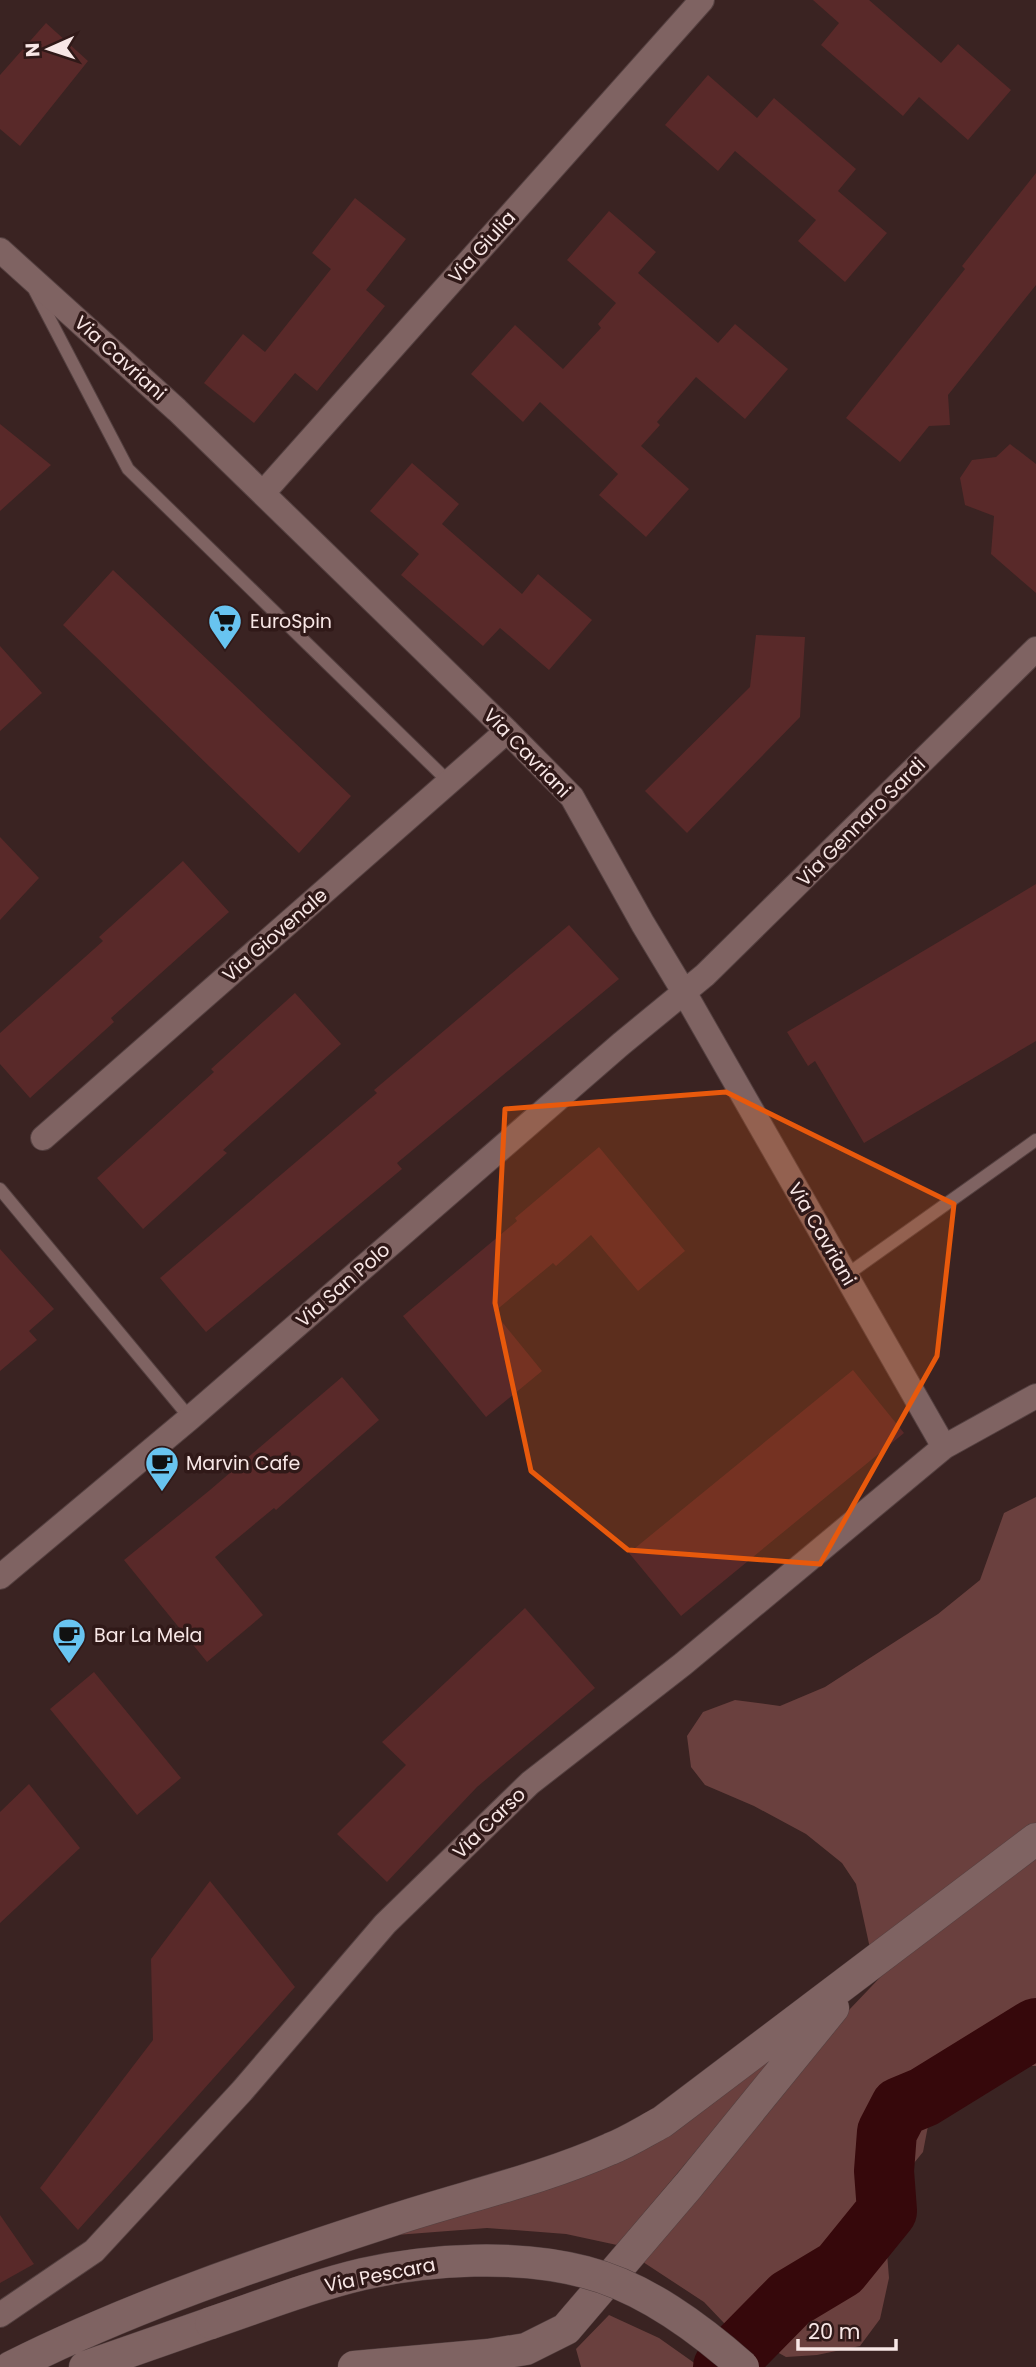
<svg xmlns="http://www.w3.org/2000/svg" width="1036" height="2367" font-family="Poppins,sans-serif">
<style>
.green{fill:#6a403e}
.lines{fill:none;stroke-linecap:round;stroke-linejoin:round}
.river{stroke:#36080b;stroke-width:60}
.building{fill:#592929}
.service-casing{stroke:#544040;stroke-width:14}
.minor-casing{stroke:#544040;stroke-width:26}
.tertiary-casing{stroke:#544040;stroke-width:33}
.service{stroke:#7f6362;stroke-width:12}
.minor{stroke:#7f6362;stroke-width:24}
.tertiary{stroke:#7f6362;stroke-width:32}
.tertiary-bridge-casing{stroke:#544040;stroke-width:33;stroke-linecap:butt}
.tertiary-bridge{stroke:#7f6362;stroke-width:32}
.marked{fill:#e8590c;fill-opacity:0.2;stroke:#e8590c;stroke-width:5;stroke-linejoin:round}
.labels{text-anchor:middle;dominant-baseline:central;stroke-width:7;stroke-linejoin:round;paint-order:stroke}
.street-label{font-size:19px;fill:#f8e7e6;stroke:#301918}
.poi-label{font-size:19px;fill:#f8e7e6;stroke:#301918;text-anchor:start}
</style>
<rect width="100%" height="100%" fill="#3a2322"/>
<path class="green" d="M 1036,1497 L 1036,1833 L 871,1953 L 856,1884 L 842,1863 L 806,1834 L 754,1806 L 705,1785 L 691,1767 L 687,1736 L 703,1712 L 735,1700 L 780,1706 L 825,1687 L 938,1614 L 980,1580 L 1004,1513 Z
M 1036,1856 L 1036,2066 L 1012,2065 L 951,2092 L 928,2126 L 923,2152 L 905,2174 L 877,2190 L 886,2241 L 889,2278 L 880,2319 L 860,2346 L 817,2355 L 786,2357 L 724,2323 L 704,2302 L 643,2262 L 829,2031 L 889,1968 Z
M 792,2037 L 617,2245 L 566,2234 L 487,2228 L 396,2235 L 540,2183 Z
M 609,2315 L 659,2338 L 700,2367 L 581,2367 L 576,2349 Z"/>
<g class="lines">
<path class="river" d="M 723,2367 L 790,2299 L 840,2269 L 887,2211 L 884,2171 L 887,2132 L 900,2107 L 924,2097 L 1036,2028"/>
</g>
<path class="building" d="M 813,0 L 869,0 L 941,63 L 958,44 L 1011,90 L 968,140 L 919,97 L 903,116 L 821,45 L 839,23 Z
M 46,23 L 88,61 L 20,146 L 0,129 L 0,75 Z
M 708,75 L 757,118 L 774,98 L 856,169 L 838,191 L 887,233 L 845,282 L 798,241 L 816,220 L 735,151 L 718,171 L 665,125 Z
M 1036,173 L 1036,285 L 948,395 L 950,425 L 929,426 L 900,462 L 846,418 L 965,269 L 962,266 Z
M 355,198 L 406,239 L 366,290 L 385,306 L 317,391 L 295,373 L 254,423 L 204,383 L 243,334 L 265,352 L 331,269 L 312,253 Z
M 609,211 L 656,252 L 638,273 L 718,343 L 735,324 L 788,369 L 745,419 L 696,377 L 657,422 L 660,425 L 641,446 L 689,489 L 646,537 L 599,495 L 618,474 L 540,402 L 523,422 L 471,374 L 515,325 L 563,369 L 601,328 L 598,324 L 616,303 L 567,260 Z
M 0,424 L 51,465 L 0,511 Z
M 1010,444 L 1036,464 L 1036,593 L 991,554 L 994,516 L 965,505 L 960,478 L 972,460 L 996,457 Z
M 412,463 L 459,504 L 442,524 L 522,594 L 538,574 L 592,620 L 549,670 L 500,628 L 483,646 L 401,575 L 419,554 L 370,511 Z
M 113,570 L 351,796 L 299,853 L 63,625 Z
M 756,635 L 805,637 L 800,717 L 687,833 L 645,791 L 750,687 Z
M 0,646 L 42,693 L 0,731 Z
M 0,837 L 39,878 L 0,920 Z
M 183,861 L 229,912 L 111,1018 L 114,1022 L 30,1098 L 0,1064 L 0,1033 L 103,941 L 99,937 Z
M 1036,884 L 1036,1041 L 864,1143 L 815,1061 L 808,1066 L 787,1032 Z
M 569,925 L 619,979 L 397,1163 L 402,1169 L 206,1332 L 160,1278 L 377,1093 L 374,1090 Z
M 295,993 L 341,1044 L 223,1150 L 227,1153 L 143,1229 L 97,1178 L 214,1072 L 211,1069 Z
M 599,1147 L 685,1251 L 638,1291 L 591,1235 L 556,1266 L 553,1263 L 494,1312 L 542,1371 L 486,1417 L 403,1316 L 517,1221 L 515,1218 Z
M 0,1249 L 54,1309 L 29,1331 L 37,1340 L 0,1371 Z
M 853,1370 L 904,1433 L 681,1616 L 629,1553 Z
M 342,1377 L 379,1420 L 276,1510 L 274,1508 L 215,1557 L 263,1615 L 207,1662 L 124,1560 L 210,1490 Z
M 525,1608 L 595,1688 L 477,1787 L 387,1882 L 337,1834 L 406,1765 L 382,1742 Z
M 94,1672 L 181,1778 L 137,1815 L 50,1709 Z
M 29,1784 L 80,1848 L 0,1923 L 0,1812 Z
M 210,1881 L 295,1987 L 78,2230 L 40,2188 L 153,2040 L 151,1959 Z
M 0,2215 L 34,2264 L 0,2283 Z"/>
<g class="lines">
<g class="service-casing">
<path id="service" d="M 35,291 L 128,469 L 449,782
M 0,1189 L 190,1418
M 845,1276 L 1036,1140"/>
</g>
<g class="minor-casing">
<path id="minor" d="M 0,250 L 177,410 L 507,731 L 572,797 L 643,924 L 684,992 L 944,1447
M 263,493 L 702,0
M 43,1138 L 507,731
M 0,1577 L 190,1418 L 621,1044 L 705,975 L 1036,649
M 0,2315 L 94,2251 L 242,2091 L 385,1924 L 530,1783 L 683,1664 L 944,1447 L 1036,1396"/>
</g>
<g class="tertiary-casing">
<path id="tertiary" d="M 11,2367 C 133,2306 263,2262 393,2220 C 463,2197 543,2179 610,2149 C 628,2142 645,2131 662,2122 L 1036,1839
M 85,2367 L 211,2323
M 354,2367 L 488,2355 L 526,2349 L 566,2329 L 689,2185 L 833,2008"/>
</g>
<use href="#service" class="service"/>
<use href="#minor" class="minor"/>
<use href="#tertiary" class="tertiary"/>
<g class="tertiary-bridge-casing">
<path id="tertiary-bridge" d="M 211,2323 C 261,2306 312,2286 363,2274 C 430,2259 518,2254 585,2272 C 644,2287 698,2327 743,2367"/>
</g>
<use href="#tertiary-bridge" class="tertiary-bridge"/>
</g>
<path class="marked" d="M 726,1092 L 954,1204 L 937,1356 L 820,1564 L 628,1550 L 531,1471 L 495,1303 L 505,1109 Z"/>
<defs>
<g id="supermarket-pin" transform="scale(1.75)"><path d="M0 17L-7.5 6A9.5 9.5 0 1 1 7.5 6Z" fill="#68c4f0" stroke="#301918"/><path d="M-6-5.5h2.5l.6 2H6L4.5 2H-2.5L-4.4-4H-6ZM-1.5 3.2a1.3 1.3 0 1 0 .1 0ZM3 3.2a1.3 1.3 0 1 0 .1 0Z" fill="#111"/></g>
<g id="cafe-pin" transform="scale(1.75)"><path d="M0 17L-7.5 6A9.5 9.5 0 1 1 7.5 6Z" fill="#68c4f0" stroke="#301918"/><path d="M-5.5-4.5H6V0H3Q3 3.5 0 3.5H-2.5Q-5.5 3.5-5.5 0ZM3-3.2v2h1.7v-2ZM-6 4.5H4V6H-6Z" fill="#111"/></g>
</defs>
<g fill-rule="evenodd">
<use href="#supermarket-pin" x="225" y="621"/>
<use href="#cafe-pin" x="162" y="1463"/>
<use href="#cafe-pin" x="69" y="1635"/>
</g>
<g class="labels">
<g class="street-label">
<text transform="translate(482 247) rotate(-48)">Via Giulia</text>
<text transform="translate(120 358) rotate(42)">Via Cavriani</text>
<text transform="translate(527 753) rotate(46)">Via Cavriani</text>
<text transform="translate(861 822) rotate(-45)">Via Gennaro Sardi</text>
<text transform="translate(275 935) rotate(-41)">Via Giovenale</text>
<text transform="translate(822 1234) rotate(60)">Via Cavriani</text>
<text transform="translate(343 1285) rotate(-41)">Via San Polo</text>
<text transform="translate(489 1823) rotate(-44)">Via Carso</text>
<text transform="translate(380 2275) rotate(-11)">Via Pescara</text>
</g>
<g class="poi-label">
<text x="250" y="621">EuroSpin</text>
<text x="186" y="1463">Marvin Cafe</text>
<text x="94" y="1635">Bar La Mela</text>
</g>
</g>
<g transform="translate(49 49) rotate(267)" stroke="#301918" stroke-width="5" paint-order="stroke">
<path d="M0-5L12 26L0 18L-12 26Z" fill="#f8e7e6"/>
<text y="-10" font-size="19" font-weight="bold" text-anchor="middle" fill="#f8e7e6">N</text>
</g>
<path d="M798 2339v10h98v-10" fill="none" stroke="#f8e7e6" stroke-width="3.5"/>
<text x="808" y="2339" font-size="21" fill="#f8e7e6" stroke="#301918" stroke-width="5" paint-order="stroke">20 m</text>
</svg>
